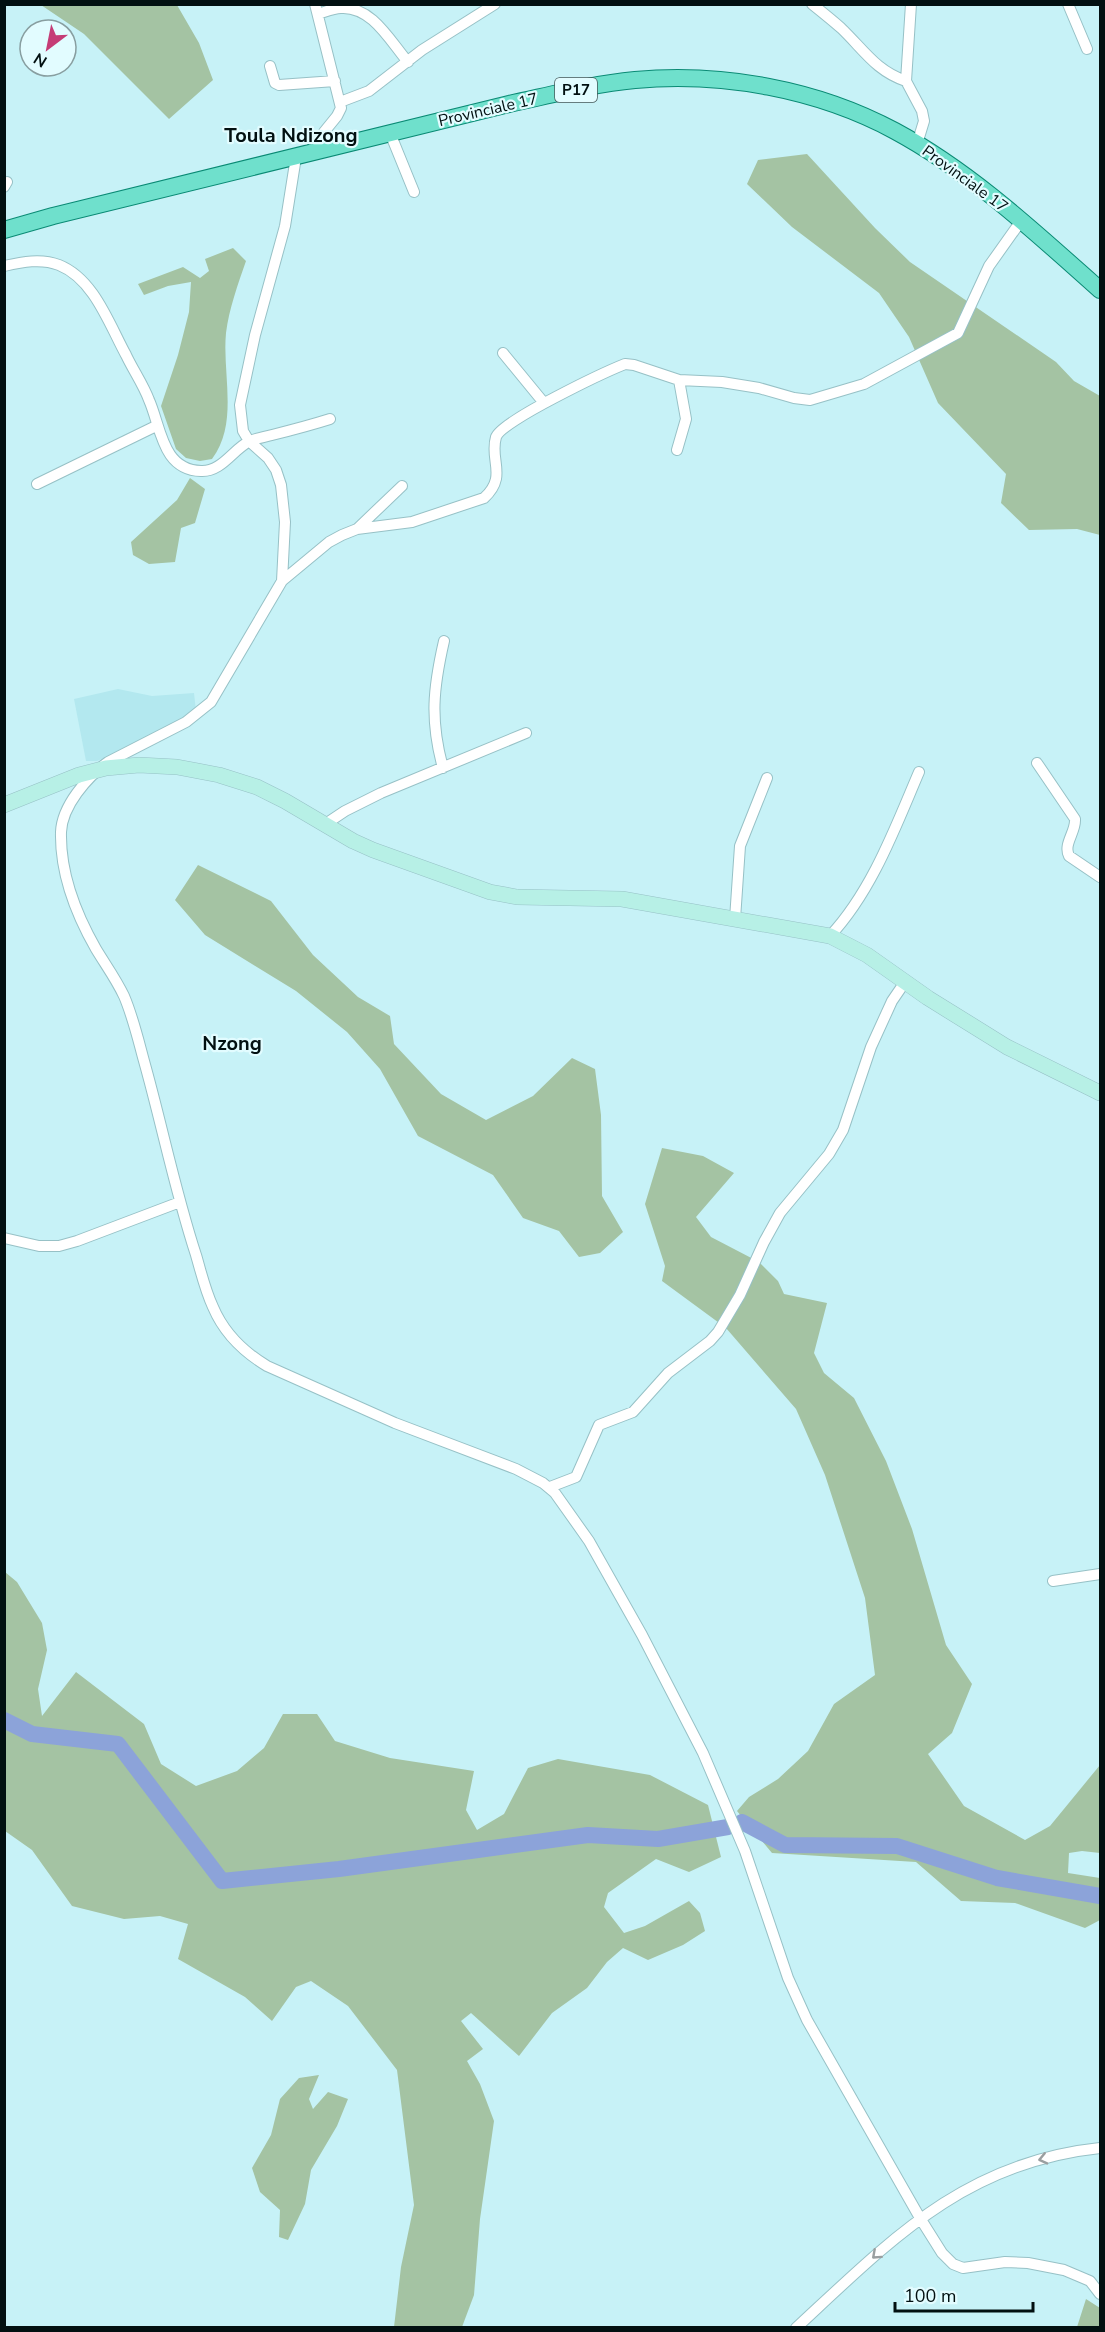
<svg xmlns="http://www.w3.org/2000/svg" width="1105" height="2332" font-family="'Nunito Sans',sans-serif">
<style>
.built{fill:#b3e8ef}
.green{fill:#a4c3a3}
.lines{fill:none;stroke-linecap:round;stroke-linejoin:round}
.river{stroke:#8ca3d9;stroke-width:16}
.street-casing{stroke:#97c1c6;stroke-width:12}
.secondary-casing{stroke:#97c1c6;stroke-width:16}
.primary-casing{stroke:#0a8a74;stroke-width:18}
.street{stroke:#fff;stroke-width:10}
.secondary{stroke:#b7f0e6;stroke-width:15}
.primary{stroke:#6fe0cc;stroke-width:16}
.oneway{stroke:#9a9fa0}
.labels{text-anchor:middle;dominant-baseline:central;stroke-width:4.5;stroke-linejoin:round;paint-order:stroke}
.shield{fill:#e2fcff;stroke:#455758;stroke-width:1.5}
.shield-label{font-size:15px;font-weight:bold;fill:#021011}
.street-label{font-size:16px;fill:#021011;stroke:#e2fcff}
.quarter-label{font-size:20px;font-weight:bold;fill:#021011;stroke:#e2fcff}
</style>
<rect width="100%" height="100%" fill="#c7f2f7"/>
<path class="built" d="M 118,689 L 152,696 L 194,693 L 196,711 L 145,740 L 97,761 L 86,761 L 74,699 Z"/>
<path class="green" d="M 41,5 L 177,5 L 199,43 L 213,80 L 169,119 L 84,34 Z
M 807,154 L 875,228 L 910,262 L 1056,362 L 1074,381 L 1100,396 L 1100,535 L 1077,529 L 1029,530 L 1001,503 L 1006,474 L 938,403 L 909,337 L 879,293 L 792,227 L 747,184 L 758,160 Z
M 233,248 L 246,261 C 238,284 229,309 226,333 C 222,374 239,423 212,459 L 200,461 L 186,458 L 176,449 L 161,406 L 178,355 L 189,312 L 191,282 L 168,286 L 144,295 L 138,284 L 183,267 L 200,278 L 209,271 L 205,259 Z
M 190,478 L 205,489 L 195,523 L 181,528 L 175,562 L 149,564 L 133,555 L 131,542 L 177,500 Z
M 198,865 L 271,901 L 313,955 L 358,997 L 390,1016 L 394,1044 L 441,1094 L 486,1120 L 533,1096 L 572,1058 L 595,1069 L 601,1115 L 602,1196 L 623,1232 L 600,1253 L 579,1257 L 559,1231 L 523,1218 L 493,1175 L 418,1136 L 380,1069 L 347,1032 L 296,991 L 205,935 L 175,900 Z
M 662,1148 L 703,1156 L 734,1173 L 696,1217 L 711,1237 L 759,1262 L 778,1281 L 784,1294 L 827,1303 L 814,1353 L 824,1373 L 854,1398 L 886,1461 L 912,1529 L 946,1645 L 972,1684 L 952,1733 L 928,1754 L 964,1806 L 1025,1840 L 1050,1826 L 1100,1765 L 1100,1853 L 1082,1851 L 1069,1853 L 1068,1873 L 1100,1878 L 1100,1920 L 1085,1928 L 1015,1903 L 961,1901 L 916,1862 L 772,1853 L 737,1811 L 749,1797 L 778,1779 L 808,1751 L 834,1704 L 875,1675 L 865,1598 L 825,1475 L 796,1409 L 726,1328 L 662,1281 L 665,1266 L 645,1204 Z
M 5,1572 L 17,1582 L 42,1623 L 47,1650 L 38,1689 L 42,1716 L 76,1672 L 144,1724 L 161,1764 L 196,1786 L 237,1771 L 264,1748 L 283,1714 L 317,1714 L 335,1741 L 390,1758 L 474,1771 L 466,1810 L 477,1830 L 504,1814 L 528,1768 L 558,1759 L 650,1775 L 708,1805 L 721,1857 L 689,1872 L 656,1859 L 608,1893 L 604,1907 L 624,1933 L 645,1926 L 689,1901 L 700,1913 L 705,1931 L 683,1945 L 648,1960 L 623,1948 L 607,1962 L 587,1988 L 552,2013 L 519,2056 L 471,2013 L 461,2021 L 483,2049 L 467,2061 L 480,2084 L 494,2121 L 480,2219 L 474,2295 L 462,2327 L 394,2327 L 401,2267 L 414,2205 L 397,2070 L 348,2006 L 311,1981 L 296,1987 L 272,2021 L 245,1997 L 178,1959 L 188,1924 L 160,1916 L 124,1919 L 72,1906 L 32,1850 L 5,1831 Z
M 319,2075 L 309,2099 L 313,2109 L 328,2092 L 348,2099 L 337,2126 L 311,2170 L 305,2204 L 288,2240 L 279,2237 L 280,2210 L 260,2192 L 252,2168 L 271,2135 L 280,2099 L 299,2078 Z
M 1086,2299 L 1100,2308 L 1100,2327 L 1077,2327 Z"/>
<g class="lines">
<path class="river" d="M 4,1720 L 32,1734 L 118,1744 L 222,1881 L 339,1869 L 588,1835 L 658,1839 L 728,1827
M 742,1822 L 785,1845 L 897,1846 L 997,1878 L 1100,1896"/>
<g class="street-casing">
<path id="street" d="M 315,4 L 341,108 L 337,116 L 324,132 L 326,149
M 812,4 C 822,12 832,20 841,28 C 864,50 876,71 906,81
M 911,4 L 906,81 L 922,111 L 924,121 L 917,144
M 1068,4 L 1087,49
M 318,14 C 325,12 333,8 341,8 C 372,6 390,41 408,62
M 270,66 L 275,83 L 279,85 L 335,81
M 340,102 L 369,91 L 422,50 L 495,4
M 390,133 L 414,192
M 296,157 L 285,226 L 255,335 L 240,405 L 243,431 L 249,441 L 268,458 L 276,470 L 281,485 L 285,522 L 282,581 L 211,702 L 186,722 L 108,762 C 87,777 62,806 61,832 C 60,873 76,914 96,949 C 105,964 116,979 124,996 C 133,1017 138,1039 144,1061 C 162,1125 175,1191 196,1255 C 201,1272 205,1290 213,1307 C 224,1333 242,1351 267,1366 L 395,1423 L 516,1469 L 543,1483 L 555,1493 L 589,1541 L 642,1635 L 703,1753 L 745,1851 L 788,1978 L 807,2020 L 920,2218 L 942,2253 L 953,2264 L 963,2268 L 1005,2262 L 1028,2263 L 1064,2270 L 1090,2281 L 1100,2294
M 4,187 L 7,182
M 4,266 C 22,262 41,258 59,265 C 94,279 109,324 126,355 C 133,370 143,384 149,400 C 161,427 162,470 201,471 C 222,472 233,449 250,441 C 257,438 265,437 272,435 C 292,430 311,425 330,419
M 503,353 L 544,403
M 677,450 L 686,419 L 679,380
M 37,484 L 156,426
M 357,529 L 402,486
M 282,581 L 329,542 L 342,535 L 357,529 L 412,522 L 484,498 C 508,476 489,460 496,437 C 501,421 605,372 625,364 L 634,365 L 679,380 L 722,382 L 759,388 L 794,398 L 810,400 L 864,384 L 958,333 L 989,266 L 1021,221
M 1037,763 L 1075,819 C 1076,832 1063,844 1069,856 L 1100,877
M 443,768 C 430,720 433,689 444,641
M 324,825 L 345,811 L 381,793 L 526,733
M 735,919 L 740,846 L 767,778
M 830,936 C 872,891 895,828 919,772
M 4,1238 L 39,1246 L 59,1246 L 77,1241 L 180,1202
M 550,1487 L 576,1477 L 599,1425 L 633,1412 L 668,1373 L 710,1341 L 718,1332 L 740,1295 L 764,1242 L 780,1213 L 829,1154 L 843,1130 L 871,1047 L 892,1001 L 905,982
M 1053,1581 L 1100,1574
M 796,2328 C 891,2240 965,2162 1100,2148"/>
</g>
<g class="secondary-casing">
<path id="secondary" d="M 4,805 L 79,775 L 106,768 L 139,765 L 177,767 L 219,775 L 257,787 L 285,801 L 353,841 L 373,850 L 490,892 L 517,897 L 622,899 L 830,936 L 867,955 L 928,998 L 1007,1047 L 1100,1093"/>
</g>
<g class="primary-casing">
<path id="primary" d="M 4,230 L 53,216 L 509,104 C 551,95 592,84 635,80 C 722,72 817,89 895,131 C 971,172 1036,233 1100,290"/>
</g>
<use href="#street" class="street"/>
<use href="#secondary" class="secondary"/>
<use href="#primary" class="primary"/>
</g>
<defs><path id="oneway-chevron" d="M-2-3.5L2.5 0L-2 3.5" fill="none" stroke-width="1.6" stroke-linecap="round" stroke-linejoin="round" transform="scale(1.5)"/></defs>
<g class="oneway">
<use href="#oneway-chevron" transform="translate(1043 2159) rotate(167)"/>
<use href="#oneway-chevron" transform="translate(876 2255) rotate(138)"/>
</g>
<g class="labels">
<rect class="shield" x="555" y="78" width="42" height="24" rx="4.5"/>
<g class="shield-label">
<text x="576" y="90">P17</text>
</g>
<g class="street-label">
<text transform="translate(488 110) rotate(-13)">Provinciale 17</text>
<text transform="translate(965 179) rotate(36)">Provinciale 17</text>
</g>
<g class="quarter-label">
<text x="291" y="135">Toula Ndizong</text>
<text x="232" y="1043">Nzong</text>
</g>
</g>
<rect width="1105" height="2332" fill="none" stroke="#021011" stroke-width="12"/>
<g transform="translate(48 48) rotate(212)"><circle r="28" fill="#e2fcff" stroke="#889ea0" stroke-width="1.5"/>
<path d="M0-4.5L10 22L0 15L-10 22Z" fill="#c53c76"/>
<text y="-9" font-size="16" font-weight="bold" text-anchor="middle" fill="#021011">N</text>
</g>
<path d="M895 2302v9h138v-9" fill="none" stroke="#021011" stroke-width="3"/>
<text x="904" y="2302" font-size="18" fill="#021011" stroke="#e2fcff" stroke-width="4.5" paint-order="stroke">100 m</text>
</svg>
